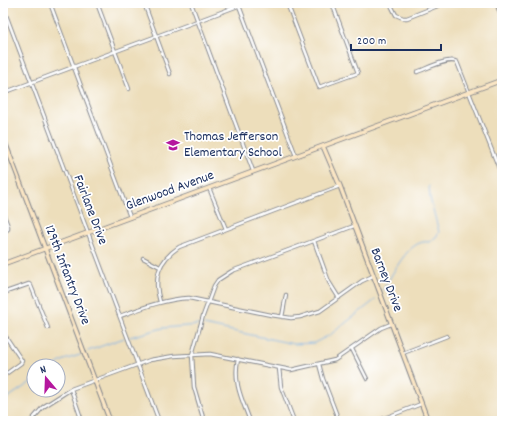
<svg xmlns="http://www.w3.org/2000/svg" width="505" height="424" font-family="Dekko,sans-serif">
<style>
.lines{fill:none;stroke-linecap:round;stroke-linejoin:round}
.stream{stroke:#77afe6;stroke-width:1}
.street-casing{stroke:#84868c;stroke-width:4.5}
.secondary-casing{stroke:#84868c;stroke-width:5.5}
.street{stroke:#fff;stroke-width:2.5}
.secondary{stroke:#fbe6c4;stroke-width:3.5}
.labels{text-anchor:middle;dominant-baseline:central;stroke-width:3.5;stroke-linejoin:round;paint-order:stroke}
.poi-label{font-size:14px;fill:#1b2f5e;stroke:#fff;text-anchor:start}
.street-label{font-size:14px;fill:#1b2f5e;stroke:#fff}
</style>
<rect width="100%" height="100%" fill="#fff"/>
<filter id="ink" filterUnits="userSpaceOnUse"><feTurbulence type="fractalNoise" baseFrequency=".025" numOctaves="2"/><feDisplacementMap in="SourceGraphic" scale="8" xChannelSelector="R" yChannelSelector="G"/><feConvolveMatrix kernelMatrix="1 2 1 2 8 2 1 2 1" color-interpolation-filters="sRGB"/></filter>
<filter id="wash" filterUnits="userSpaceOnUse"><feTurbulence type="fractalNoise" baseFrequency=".012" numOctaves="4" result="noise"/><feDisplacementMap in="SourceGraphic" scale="16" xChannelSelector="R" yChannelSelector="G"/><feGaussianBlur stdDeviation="0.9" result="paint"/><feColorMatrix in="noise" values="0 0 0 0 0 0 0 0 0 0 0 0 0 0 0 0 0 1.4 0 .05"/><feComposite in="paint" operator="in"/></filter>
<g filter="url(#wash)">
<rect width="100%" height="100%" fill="#eddebb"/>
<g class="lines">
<path class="stream" d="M 382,291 C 392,277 408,238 429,242 L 436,237 L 439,232 L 430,198 L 429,186
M 204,325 L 294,344 L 314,343 L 330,335 L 375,300
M 130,337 L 163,328 L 198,325
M 88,351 L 124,338
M 54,366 L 64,360 L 80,355
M 3,401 L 34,380"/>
</g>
</g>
<g filter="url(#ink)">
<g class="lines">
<g class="street-casing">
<path id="street" d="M 50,3 L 130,217
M 97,3 L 129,89
M 144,3 L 170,74
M 191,3 L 253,171
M 238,3 L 296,156
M 287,3 L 319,87 L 358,73 L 332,3
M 390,3 L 396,15 L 403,18 L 407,18 L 445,3
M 3,7 L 159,421
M 417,72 C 426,69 448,57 457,62 L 502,176
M 3,93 L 246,3
M 209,188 L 226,229
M 3,213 L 8,226 L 8,229 L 3,233
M 314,241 L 329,282 L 339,298
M 143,258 L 160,267
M 3,293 L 29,284 L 31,286 L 48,328
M 160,302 C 153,278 158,261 179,247 L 340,186
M 120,316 C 142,308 165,299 189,298 L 271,315 L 291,318 L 300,317 L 320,311 L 362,281 L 373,276
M 282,317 L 286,295
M 3,336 L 6,337 L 22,361 L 21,363 L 3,376
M 352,349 L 367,379
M 403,353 L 447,336
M 238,359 C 233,383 242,399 250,421
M 319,364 L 323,379 L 339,421
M 279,368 L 281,387 L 294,421
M 71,389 L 82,421
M 31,421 L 43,407 L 71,389 L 150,360 L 174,356 L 210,354 L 291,370 L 335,360 L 381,328 L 391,324
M 204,421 L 194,387 L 192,355 L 203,316 L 214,286 L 218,280 L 232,271 L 354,226
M 377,421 L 421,404"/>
</g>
<g class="secondary-casing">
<path id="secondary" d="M 497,3 L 502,17
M 3,137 L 110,421
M 323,146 L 340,186 L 428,421
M 3,264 L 502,80"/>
</g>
<use href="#street" class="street"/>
<use href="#secondary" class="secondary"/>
</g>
</g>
<defs>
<g id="school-bare" transform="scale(1.08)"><path d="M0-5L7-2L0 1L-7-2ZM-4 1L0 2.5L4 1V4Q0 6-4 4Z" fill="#b5179e" stroke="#fff" stroke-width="2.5" paint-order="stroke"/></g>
</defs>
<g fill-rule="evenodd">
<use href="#school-bare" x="173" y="145"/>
</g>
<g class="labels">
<g class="poi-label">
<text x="184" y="137">Thomas Jefferson<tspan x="184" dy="16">Elementary School</tspan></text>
</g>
<g class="street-label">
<text transform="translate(170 191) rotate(-20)">Glenwood Avenue</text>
<text transform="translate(90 210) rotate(69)">Fairlane Drive</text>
<text transform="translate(67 275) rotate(69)">129th Infantry Drive</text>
<text transform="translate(386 280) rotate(69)">Barney Drive</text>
</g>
</g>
<rect width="505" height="424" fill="none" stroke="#fff" stroke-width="16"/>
<g transform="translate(46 378) rotate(341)"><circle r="19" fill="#ffffff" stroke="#a4acbf"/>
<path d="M0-3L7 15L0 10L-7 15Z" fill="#b5179e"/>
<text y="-6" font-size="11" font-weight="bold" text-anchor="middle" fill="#1b2f5e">N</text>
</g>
<path d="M351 44v6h90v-6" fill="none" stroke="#1b2f5e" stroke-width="2"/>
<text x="357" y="44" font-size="12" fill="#1b2f5e" stroke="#ffffff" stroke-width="3" paint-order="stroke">200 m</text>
</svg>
